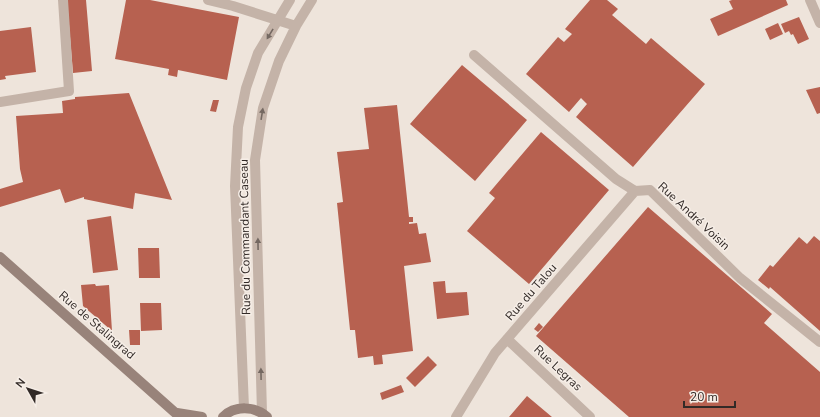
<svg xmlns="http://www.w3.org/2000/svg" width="820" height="417" font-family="'Nunito Sans',sans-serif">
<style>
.building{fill:#b76150}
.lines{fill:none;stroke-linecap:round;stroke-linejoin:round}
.street{stroke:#c4b3a8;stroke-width:10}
.secondary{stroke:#98837a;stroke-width:10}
.oneway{fill:#746861}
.labels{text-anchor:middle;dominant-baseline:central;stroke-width:3;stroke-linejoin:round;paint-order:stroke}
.street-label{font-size:12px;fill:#322a27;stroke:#f6eee7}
</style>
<rect width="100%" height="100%" fill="#eee4db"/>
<path class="building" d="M 67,0 L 86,0 L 92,71 L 73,73 Z
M 126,0 L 150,0 L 239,17 L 227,80 L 178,70 L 177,77 L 168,75 L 169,69 L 115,59 Z
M 590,0 L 607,0 L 618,9 L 612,15 L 646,44 L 651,38 L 705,84 L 633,167 L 576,117 L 587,104 L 581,98 L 569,112 L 526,74 L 558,37 L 564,42 L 572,34 L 565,29 Z
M 732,0 L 786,0 L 788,5 L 718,36 L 710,19 L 733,9 L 729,1 Z
M 799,17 L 809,39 L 798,44 L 793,34 L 791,35 L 789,31 L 785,33 L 781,24 Z
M 778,23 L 783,34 L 770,40 L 765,29 Z
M 31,27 L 36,72 L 5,76 L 6,79 L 0,80 L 0,31 Z
M 462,65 L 527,120 L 475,181 L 410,124 Z
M 820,87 L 820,113 L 817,114 L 806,90 Z
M 129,93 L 172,200 L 135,193 L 133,209 L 84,199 L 84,197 L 65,203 L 60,189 L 0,207 L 0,189 L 23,182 L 20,169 L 16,116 L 63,113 L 62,101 L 75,99 L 75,97 Z
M 213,100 L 219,100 L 216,112 L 210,111 Z
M 397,105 L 409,217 L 413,217 L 413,222 L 409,222 L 409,224 L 417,223 L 419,234 L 426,233 L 431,262 L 404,266 L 413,351 L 382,355 L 383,364 L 374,365 L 373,356 L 358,358 L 355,330 L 350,330 L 337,203 L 343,202 L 337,152 L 369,149 L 364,108 Z
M 541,132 L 609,190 L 529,284 L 467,231 L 495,198 L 489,193 Z
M 648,207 L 772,314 L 764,323 L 820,372 L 820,417 L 629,417 L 536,336 Z
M 111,216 L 118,270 L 93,273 L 87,220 Z
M 814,236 L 820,241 L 820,331 L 770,287 L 769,289 L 758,280 L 770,265 L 773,267 L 799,237 L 807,244 Z
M 138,248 L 159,248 L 160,278 L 139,278 Z
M 445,281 L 446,293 L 467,292 L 469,315 L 437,319 L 433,282 Z
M 95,284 L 96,286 L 109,285 L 112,331 L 83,306 L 81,285 Z
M 140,303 L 161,303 L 162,330 L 141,331 Z
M 539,323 L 543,327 L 538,332 L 534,329 Z
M 129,330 L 140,330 L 140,345 L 130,345 Z
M 428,356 L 437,365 L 415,387 L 406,378 Z
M 401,385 L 404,392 L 382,400 L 380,393 Z
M 527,396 L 552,417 L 509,417 Z"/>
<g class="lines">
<path class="street" d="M 208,0 L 233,6 L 296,26
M 810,0 L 820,23
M 474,55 L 616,179 L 635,191 L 650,190 L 740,278 L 820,342
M 0,102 L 69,91 L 63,0
M 507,339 L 590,417
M 244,408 L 235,186 L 238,127 L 246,88 L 258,53 L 290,0
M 262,413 L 255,160 L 263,108 L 279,61 L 296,26 L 312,0
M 456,417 L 495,353 L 635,191"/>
<path class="secondary" d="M 0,257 L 180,417
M 177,413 L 202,417
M 223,417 C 235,405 255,406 267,417"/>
</g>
<defs><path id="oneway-solid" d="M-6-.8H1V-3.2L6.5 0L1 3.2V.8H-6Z"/></defs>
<g class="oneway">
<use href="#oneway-solid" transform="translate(270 34) rotate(121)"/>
<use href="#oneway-solid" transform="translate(262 114) rotate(-81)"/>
<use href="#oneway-solid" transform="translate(258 244) rotate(-91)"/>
<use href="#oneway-solid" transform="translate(261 374) rotate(-91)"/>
</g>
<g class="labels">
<g class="street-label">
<text transform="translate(694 216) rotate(43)">Rue André Voisin</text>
<text transform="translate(245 237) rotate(-91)">Rue du Commandant Caseau</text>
<text transform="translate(531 292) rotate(-49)">Rue du Talou</text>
<text transform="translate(97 325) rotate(41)">Rue de Stalingrad</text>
<text transform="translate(558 368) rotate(43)">Rue Legras</text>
</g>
</g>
<g transform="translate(28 389) rotate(309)" stroke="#f6eee7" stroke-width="3" paint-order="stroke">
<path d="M0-3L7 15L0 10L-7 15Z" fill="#322a27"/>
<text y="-6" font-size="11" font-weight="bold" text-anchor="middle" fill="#322a27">N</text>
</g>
<path d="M684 401v6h51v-6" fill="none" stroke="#322a27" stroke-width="2"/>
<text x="690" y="401" font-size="12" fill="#322a27" stroke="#f6eee7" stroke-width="3" paint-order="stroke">20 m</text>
</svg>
